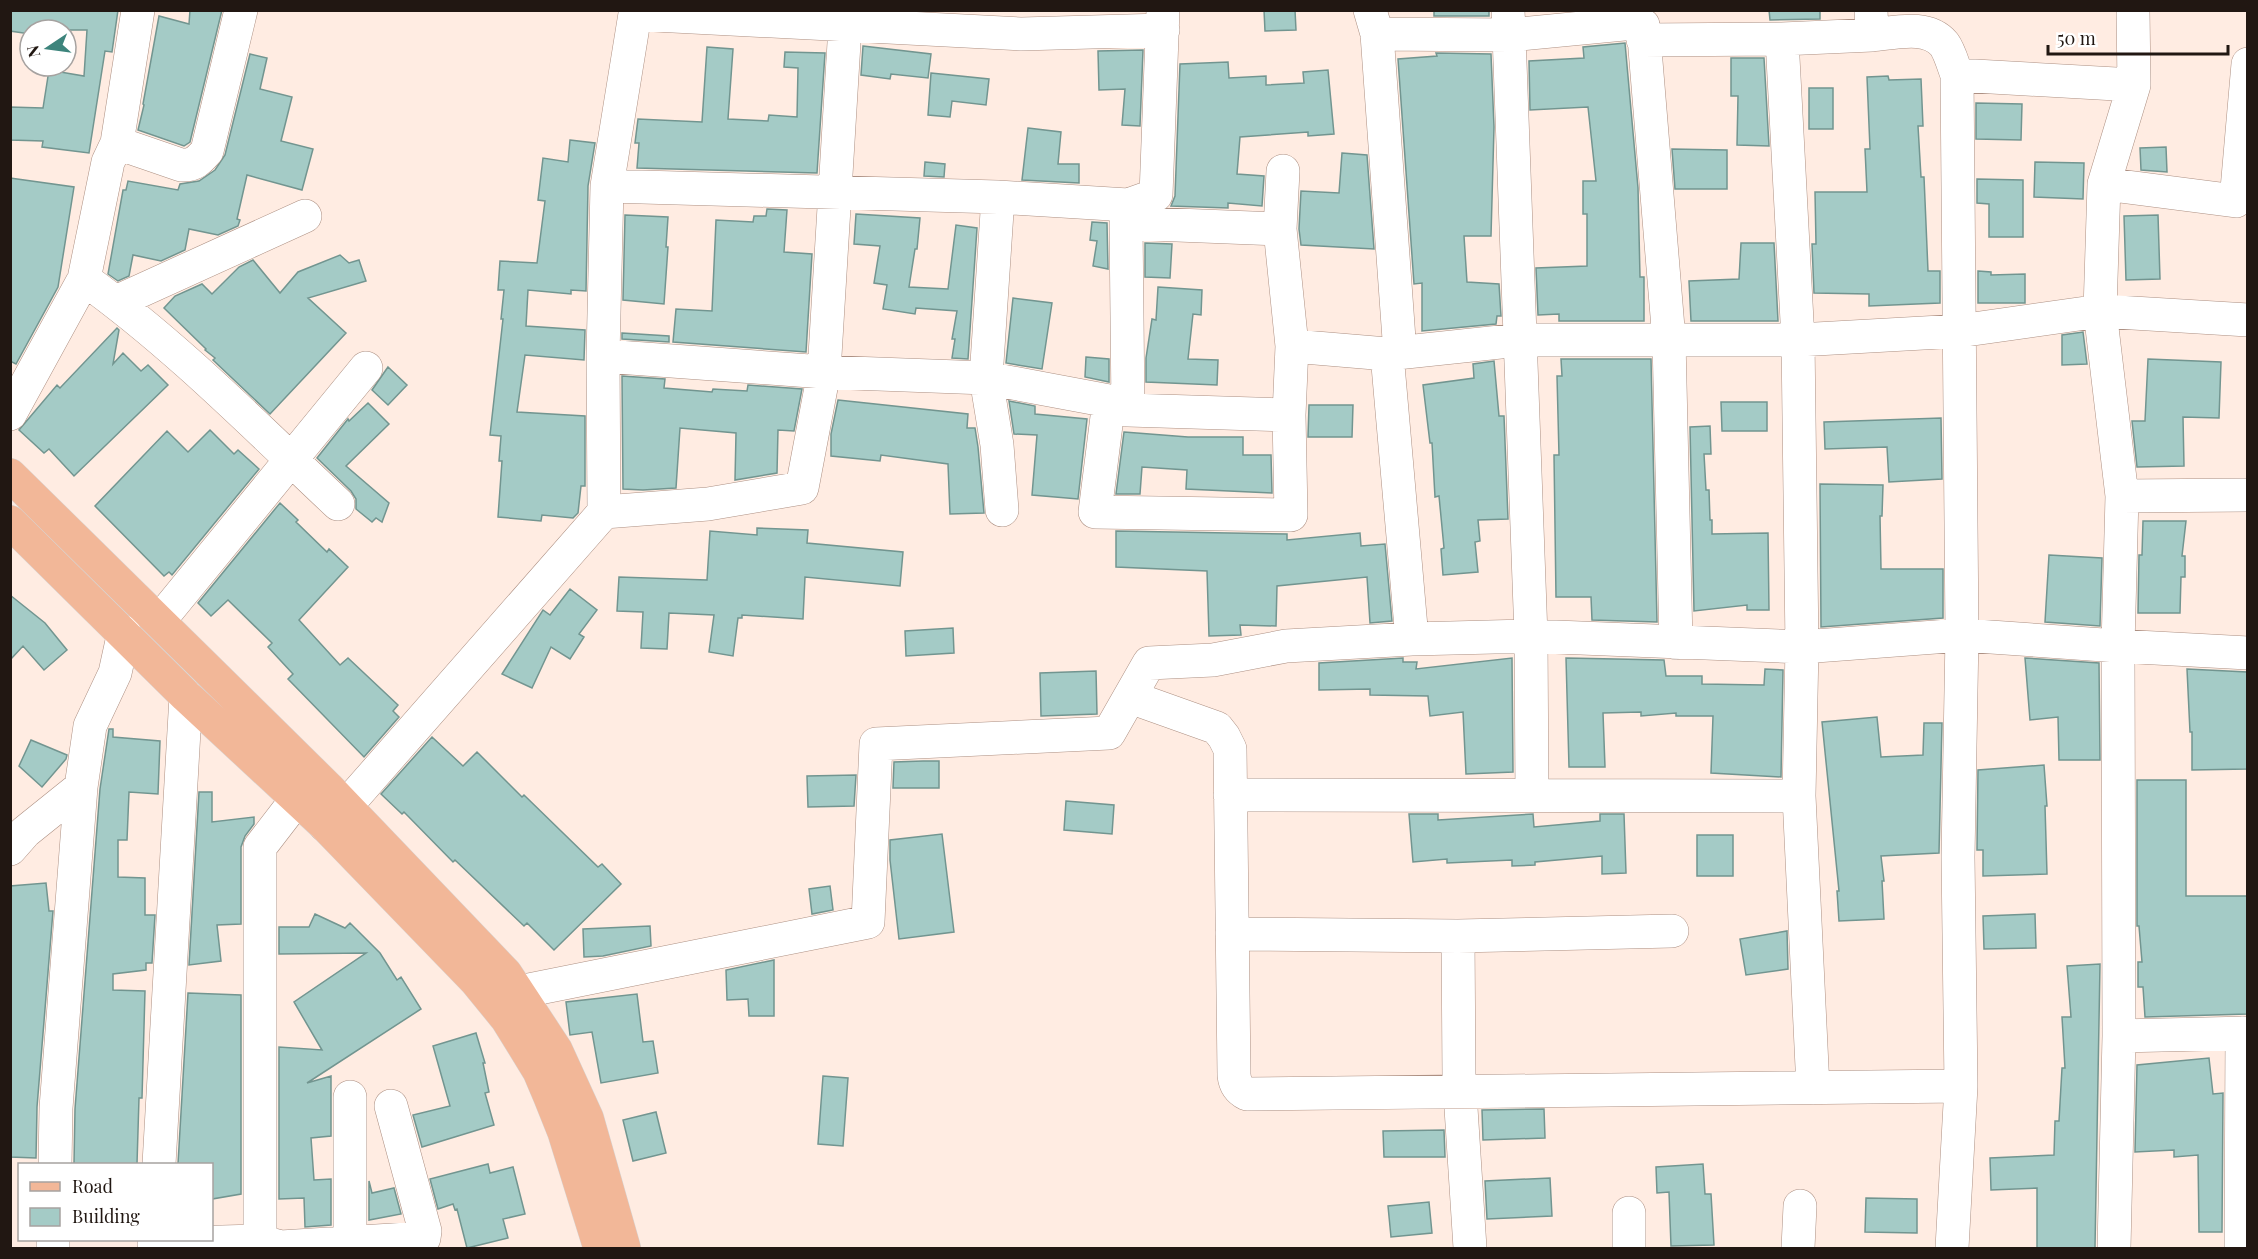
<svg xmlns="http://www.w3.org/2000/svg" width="2258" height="1259" font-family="'Playfair Display',serif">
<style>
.building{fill:#a4cbc6;stroke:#729590;stroke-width:1.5}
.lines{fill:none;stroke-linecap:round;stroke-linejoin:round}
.minor-casing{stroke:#ad9083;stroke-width:34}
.major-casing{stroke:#d7d5d4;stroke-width:34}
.minor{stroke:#fff;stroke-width:33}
.major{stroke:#f2b798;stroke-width:33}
</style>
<rect width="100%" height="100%" fill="#ffece2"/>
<path class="building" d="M 10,10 L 118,10 L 112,52 L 105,51 L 89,153 L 42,147 L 43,141 L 10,140 L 10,107 L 43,108 L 49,70 L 84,76 L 87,30 L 30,30 L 30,34 L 10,31 Z
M 190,10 L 222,10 L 190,142 L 184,146 L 138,130 L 144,105 L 143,104 L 159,16 L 189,24 Z
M 1264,10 L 1295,10 L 1296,30 L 1265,31 Z
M 1434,10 L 1489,10 L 1489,16 L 1434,16 Z
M 1769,10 L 1820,10 L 1820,19 L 1770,20 Z
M 1625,43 L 1638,188 L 1640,277 L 1644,277 L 1644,321 L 1559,321 L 1559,314 L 1538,315 L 1536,268 L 1587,266 L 1587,214 L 1583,214 L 1583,181 L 1596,181 L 1588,107 L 1530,110 L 1529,61 L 1584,58 L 1583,47 Z
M 863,46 L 931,54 L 928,78 L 891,74 L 890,79 L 861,75 Z
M 707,47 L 733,49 L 728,119 L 768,121 L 769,115 L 797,117 L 798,68 L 784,67 L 785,52 L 825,53 L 817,173 L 637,168 L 639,143 L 635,143 L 638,119 L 702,122 Z
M 1143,50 L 1140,126 L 1122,125 L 1125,89 L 1099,90 L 1098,51 Z
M 1436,53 L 1491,54 L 1494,127 L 1491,236 L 1464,236 L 1467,282 L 1499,284 L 1501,316 L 1497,316 L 1496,324 L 1422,331 L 1422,283 L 1414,284 L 1398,59 L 1437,56 Z
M 250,54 L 267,58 L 260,89 L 292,97 L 281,141 L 313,149 L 302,190 L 247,175 L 237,219 L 240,220 L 238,226 L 218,235 L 189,229 L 185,250 L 161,261 L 133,255 L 129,276 L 118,281 L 108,274 L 123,190 L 126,190 L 128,181 L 178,190 L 180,184 L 199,181 L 215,170 L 225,155 Z
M 1731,58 L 1764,58 L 1769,146 L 1737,145 L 1738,96 L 1731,96 Z
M 1228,62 L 1229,78 L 1266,76 L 1266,85 L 1304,83 L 1303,72 L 1328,70 L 1334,134 L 1308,136 L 1308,132 L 1240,137 L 1237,174 L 1264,176 L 1262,206 L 1228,203 L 1228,208 L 1171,206 L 1175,196 L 1180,64 Z
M 931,73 L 989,79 L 986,105 L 952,101 L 950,117 L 928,115 Z
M 1888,76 L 1889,80 L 1921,79 L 1923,126 L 1918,126 L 1921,177 L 1924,177 L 1928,271 L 1940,271 L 1940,303 L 1869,306 L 1869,294 L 1814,293 L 1812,244 L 1816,244 L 1815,192 L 1867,192 L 1865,149 L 1870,149 L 1867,77 Z
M 1809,88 L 1833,88 L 1833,129 L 1809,129 Z
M 1976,103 L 2022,104 L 2021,140 L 1976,139 Z
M 1028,128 L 1061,132 L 1058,164 L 1079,164 L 1079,183 L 1022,180 Z
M 570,140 L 595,143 L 588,186 L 586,291 L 571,290 L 571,294 L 528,290 L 526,326 L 585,330 L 584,360 L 525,355 L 517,412 L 585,416 L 585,486 L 581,486 L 578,513 L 573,518 L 542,515 L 541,521 L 498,517 L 502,461 L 499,461 L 501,436 L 490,435 L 503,319 L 501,319 L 504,290 L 498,290 L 500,261 L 537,263 L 545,201 L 538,200 L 543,158 L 568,162 Z
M 2166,147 L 2167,172 L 2141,170 L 2140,148 Z
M 1672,149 L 1727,150 L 1727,189 L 1675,189 Z
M 1342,153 L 1367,155 L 1374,249 L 1301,245 L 1299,229 L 1301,191 L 1339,193 Z
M 925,162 L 945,164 L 944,177 L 924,176 Z
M 2035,162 L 2084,163 L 2083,199 L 2034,197 Z
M 10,178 L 74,187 L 58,287 L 16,364 L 10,361 Z
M 1977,179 L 2023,180 L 2023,237 L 1989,237 L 1989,204 L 1977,203 Z
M 767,209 L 787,210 L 784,252 L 812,254 L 806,352 L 673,342 L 676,309 L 712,311 L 716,220 L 753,222 L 754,216 L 766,216 Z
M 856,214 L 920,218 L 917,249 L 915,249 L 909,287 L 948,289 L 956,225 L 977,228 L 968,359 L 952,358 L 955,339 L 952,339 L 957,311 L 916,308 L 915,314 L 883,309 L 887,285 L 874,283 L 880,246 L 854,244 Z
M 625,215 L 668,217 L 666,247 L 668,247 L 664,304 L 623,300 Z
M 2158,215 L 2160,279 L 2126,280 L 2124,216 Z
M 1092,222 L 1107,223 L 1108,269 L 1093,266 L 1097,241 L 1090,240 Z
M 1145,243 L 1172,244 L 1170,278 L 1145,277 Z
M 1741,243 L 1774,243 L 1778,321 L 1691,321 L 1689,281 L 1739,279 Z
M 340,255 L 349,263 L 359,260 L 366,281 L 308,298 L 346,333 L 270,414 L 213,360 L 215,358 L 205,350 L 206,349 L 164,308 L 175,296 L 202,284 L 212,294 L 239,267 L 253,260 L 280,293 L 298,272 Z
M 1978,271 L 1991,272 L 1991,275 L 2025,274 L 2025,303 L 1978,303 Z
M 1158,287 L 1202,290 L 1201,315 L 1193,314 L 1188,359 L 1218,360 L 1217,385 L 1146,382 L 1146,358 L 1152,319 L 1156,320 Z
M 1013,298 L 1052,303 L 1042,369 L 1006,363 Z
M 117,328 L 119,330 L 113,364 L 123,353 L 141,371 L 148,365 L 168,385 L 74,476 L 49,449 L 44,453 L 19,430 L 57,385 L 60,388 Z
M 2083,332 L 2087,364 L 2062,365 L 2062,335 Z
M 622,333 L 669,336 L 669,342 L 622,339 Z
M 1086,357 L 1109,359 L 1109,382 L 1085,377 Z
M 1561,359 L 1651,359 L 1657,622 L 1592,620 L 1591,597 L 1556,597 L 1554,455 L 1559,455 L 1557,376 L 1562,376 Z
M 2148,359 L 2221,362 L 2219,418 L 2183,417 L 2184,466 L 2137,467 L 2132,421 L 2145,421 Z
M 1494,361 L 1499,416 L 1504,416 L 1508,519 L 1478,520 L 1480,541 L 1475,542 L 1478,572 L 1443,575 L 1441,549 L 1444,548 L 1439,496 L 1435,497 L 1432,443 L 1430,443 L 1423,385 L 1474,378 L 1473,364 Z
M 388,367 L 407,385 L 388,405 L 372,390 Z
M 622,376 L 665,379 L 664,388 L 712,392 L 713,389 L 747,391 L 748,385 L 802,389 L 794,431 L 778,430 L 777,473 L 735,480 L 736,433 L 680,428 L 676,488 L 643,490 L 623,489 Z
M 838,400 L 968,414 L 967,428 L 975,428 L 978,447 L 984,513 L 950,514 L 948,464 L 881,455 L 880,461 L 831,456 L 831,434 Z
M 1009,401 L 1035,406 L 1035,414 L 1087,419 L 1078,499 L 1032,495 L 1037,435 L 1014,434 Z
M 1721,402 L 1767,402 L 1767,431 L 1722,431 Z
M 368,403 L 389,424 L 346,466 L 389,503 L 382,522 L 376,518 L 372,522 L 356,509 L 356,499 L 351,491 L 317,458 L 348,419 L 349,421 Z
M 1309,405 L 1353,405 L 1352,437 L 1308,437 Z
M 1941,418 L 1942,479 L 1889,482 L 1887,447 L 1825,449 L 1824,422 Z
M 1710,426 L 1711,454 L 1704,454 L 1706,490 L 1709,490 L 1710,520 L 1712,520 L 1712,534 L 1768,533 L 1769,610 L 1747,610 L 1747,605 L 1694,611 L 1690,427 Z
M 210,430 L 234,454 L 238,450 L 259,469 L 172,575 L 169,572 L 164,576 L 95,506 L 167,431 L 188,452 Z
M 1124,432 L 1188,437 L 1243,437 L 1243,455 L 1271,455 L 1272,493 L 1186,489 L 1187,470 L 1142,467 L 1140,494 L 1116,494 Z
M 1820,484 L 1883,485 L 1882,516 L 1880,516 L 1881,569 L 1943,569 L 1943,618 L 1821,627 Z
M 280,503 L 298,520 L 296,522 L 327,552 L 329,549 L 348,567 L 299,620 L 340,665 L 348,658 L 398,705 L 393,711 L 399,717 L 364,757 L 288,679 L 293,674 L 268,647 L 272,643 L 228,600 L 211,616 L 198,603 Z
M 2143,521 L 2186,521 L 2182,556 L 2185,556 L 2185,577 L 2181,577 L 2180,613 L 2138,613 L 2139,555 L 2142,555 Z
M 757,528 L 808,530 L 807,543 L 903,552 L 900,586 L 805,577 L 803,619 L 742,615 L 742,618 L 738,618 L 733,656 L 709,652 L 714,615 L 669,613 L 667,649 L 641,648 L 643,612 L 617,611 L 619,577 L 707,580 L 710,531 L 757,535 Z
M 1116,531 L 1287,534 L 1287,540 L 1360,533 L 1361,546 L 1385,544 L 1392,621 L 1370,623 L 1367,577 L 1277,586 L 1276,626 L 1240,625 L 1241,635 L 1209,636 L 1207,571 L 1116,567 Z
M 2049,555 L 2102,558 L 2100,626 L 2045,622 Z
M 570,589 L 597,610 L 579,634 L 584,637 L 570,659 L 551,647 L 532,688 L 502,674 L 543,610 L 550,615 Z
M 10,595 L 45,623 L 67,650 L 44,670 L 23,646 L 10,660 Z
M 953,628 L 954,653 L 906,656 L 905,631 Z
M 1403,658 L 1403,662 L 1417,662 L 1416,669 L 1512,658 L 1513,772 L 1466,774 L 1463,712 L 1430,716 L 1428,696 L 1370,695 L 1370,689 L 1319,690 L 1319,663 Z
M 1566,658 L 1664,660 L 1666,676 L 1702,676 L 1702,684 L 1764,685 L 1765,669 L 1783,670 L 1781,777 L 1711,773 L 1713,716 L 1676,716 L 1676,713 L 1641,716 L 1641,712 L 1603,713 L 1605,767 L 1569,767 Z
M 2025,658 L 2099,663 L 2100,760 L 2059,760 L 2058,717 L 2030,720 Z
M 2187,669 L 2247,672 L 2247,769 L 2192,770 L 2192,732 L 2190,732 Z
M 1096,671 L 1097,714 L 1041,716 L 1040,673 Z
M 1877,717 L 1881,757 L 1923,755 L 1924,723 L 1942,723 L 1939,853 L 1881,856 L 1884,881 L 1882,881 L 1884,919 L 1839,921 L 1837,891 L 1839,891 L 1822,722 Z
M 109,729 L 113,729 L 113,737 L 160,741 L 158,794 L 129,792 L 127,840 L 118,840 L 118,877 L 145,878 L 145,915 L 155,915 L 152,963 L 146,963 L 146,970 L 113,974 L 113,990 L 145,991 L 142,1098 L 139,1098 L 137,1164 L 74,1164 L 75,1109 L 100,789 Z
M 432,737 L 463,766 L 477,752 L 522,797 L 524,795 L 598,867 L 602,864 L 621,884 L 554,950 L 527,923 L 524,926 L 455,860 L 453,862 L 404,812 L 402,814 L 381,794 Z
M 31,740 L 67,755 L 66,759 L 42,787 L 19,766 Z
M 923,761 L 939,761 L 939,788 L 893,788 L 894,762 Z
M 2044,765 L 2047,806 L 2045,806 L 2047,874 L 1983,876 L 1983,850 L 1977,850 L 1978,770 Z
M 856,775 L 854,806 L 808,807 L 807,776 Z
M 2137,780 L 2186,780 L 2186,896 L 2247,896 L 2247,1014 L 2145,1017 L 2143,987 L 2138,987 L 2138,962 L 2142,962 L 2139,926 L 2137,926 Z
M 199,792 L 212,792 L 212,822 L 254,817 L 254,824 L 245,836 L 241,847 L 241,924 L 217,925 L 221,961 L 189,965 Z
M 1066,801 L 1114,805 L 1112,834 L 1064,830 Z
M 1409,814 L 1438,814 L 1438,820 L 1533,814 L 1534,827 L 1600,821 L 1600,814 L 1624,814 L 1626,873 L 1602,874 L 1602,856 L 1535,862 L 1535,865 L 1512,866 L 1512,860 L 1447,863 L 1447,859 L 1413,862 Z
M 942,834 L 954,932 L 899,939 L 890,860 L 890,840 Z
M 1697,835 L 1733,835 L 1733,876 L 1697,876 Z
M 46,883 L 49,911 L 53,911 L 37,1107 L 36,1158 L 10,1157 L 10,886 Z
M 830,886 L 833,910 L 812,914 L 809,889 Z
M 315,914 L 345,928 L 350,923 L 380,953 L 397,980 L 401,977 L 421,1009 L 307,1083 L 331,1076 L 331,1136 L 311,1138 L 314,1180 L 331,1179 L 331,1225 L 305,1227 L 304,1198 L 279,1199 L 279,1047 L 322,1050 L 294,1002 L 366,953 L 279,954 L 279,927 L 309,927 Z
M 2035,914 L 2036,948 L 1984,949 L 1983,916 Z
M 650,926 L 651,946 L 603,956 L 584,957 L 583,929 Z
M 1787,931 L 1788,969 L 1746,975 L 1740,939 Z
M 774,960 L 774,1016 L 749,1016 L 748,999 L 727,1000 L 726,970 Z
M 2100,964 L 2095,1248 L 2037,1248 L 2037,1188 L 1991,1190 L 1990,1158 L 2054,1155 L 2055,1121 L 2059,1121 L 2062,1068 L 2065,1068 L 2062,1017 L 2071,1017 L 2067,966 Z
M 188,993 L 241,995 L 241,1194 L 212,1199 L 212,1164 L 178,1164 Z
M 637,994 L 643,1042 L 653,1041 L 658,1073 L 601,1083 L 592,1032 L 570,1035 L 566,1002 Z
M 476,1033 L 485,1063 L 483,1063 L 489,1092 L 485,1093 L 494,1125 L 422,1147 L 413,1115 L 450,1106 L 433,1046 Z
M 2209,1058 L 2213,1094 L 2223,1093 L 2222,1232 L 2199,1232 L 2198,1155 L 2174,1157 L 2174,1150 L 2135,1152 L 2137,1065 Z
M 823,1076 L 848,1078 L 843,1146 L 818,1144 Z
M 1544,1109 L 1545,1138 L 1483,1140 L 1482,1110 Z
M 656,1112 L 666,1153 L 633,1161 L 623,1120 Z
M 1444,1130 L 1445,1157 L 1384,1157 L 1383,1131 Z
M 488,1164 L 490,1173 L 513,1167 L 525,1214 L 503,1219 L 508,1238 L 467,1248 L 457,1209 L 455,1210 L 453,1204 L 438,1209 L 430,1179 Z
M 1703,1164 L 1705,1194 L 1711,1194 L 1714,1245 L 1671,1246 L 1669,1192 L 1657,1193 L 1656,1167 Z
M 1550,1178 L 1552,1216 L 1487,1219 L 1485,1181 Z
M 369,1181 L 372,1193 L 394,1188 L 401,1214 L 369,1220 Z
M 1866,1198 L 1917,1199 L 1917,1233 L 1865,1232 Z
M 1429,1202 L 1432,1233 L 1391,1237 L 1388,1206 Z"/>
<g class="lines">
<g class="minor-casing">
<path id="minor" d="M 1370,10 L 1377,34 L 1509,35 L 1531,636 L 1802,647 L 1962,635 L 2118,646 L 2119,1036 L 2114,1248
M 1508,10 L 1509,35 L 1634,23 L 1643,25 L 1669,340 L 1676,643
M 1377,34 L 1400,353
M 1872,35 C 1895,33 1927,24 1944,44 C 1950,52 1953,65 1957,75 L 1962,635 L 1958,857 L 1961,1086 L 1952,1248
M 1643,40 L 1782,39
M 1957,75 L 2134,85
M 117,143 L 181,165 C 194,166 199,160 207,151 L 241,10
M 1283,171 L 1280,229 L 1292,346
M 2104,184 L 2236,201 L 2248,64
M 607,186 L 635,14 L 1021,34 L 1163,30
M 998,197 L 986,378 L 997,445 L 1002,510
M 1126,223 L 1280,229
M 84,279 C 176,345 256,427 338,504
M 116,302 L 305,216
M 2248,320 L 2100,311 L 2122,496 L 2248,495
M 1387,354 L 1412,639
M 603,356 L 824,372 L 986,378 L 1109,401 L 1128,410 L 1289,415 L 1292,346 L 1387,354 L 1519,340 L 1798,340 L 1959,331 L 2100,311 L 2104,184 L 2134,85 L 2133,10
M 1109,401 L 1095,512 L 1291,515 L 1289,415
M 1128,410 L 1126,223 L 1128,205
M 10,414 L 84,279 L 108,162 L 117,143 L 138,10
M 2122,496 L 2118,646 L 2248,653
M 604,512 L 603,356 L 607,186 L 998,197 L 1128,205 L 1156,195 L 1163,10
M 159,621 L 366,368
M 1130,697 L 1217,728 L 1224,737 L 1230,749 L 1234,1075 C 1235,1085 1239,1090 1247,1094 L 1961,1086
M 1230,795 L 1799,796 L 1802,647 L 1798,340 L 1782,39 L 1872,35 L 1871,10
M 1799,796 L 1813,1088
M 325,825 L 346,806 L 604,512 L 708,504 L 802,488 L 824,372 L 846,10
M 10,849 L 25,832 L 81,787
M 1232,934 L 1458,936 L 1672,931
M 1458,936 L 1459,1077 L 1470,1248
M 519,992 L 868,922 L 876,744 L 1109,733 L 1149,663 L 1213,660 L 1286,646 L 1412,639 L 1531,636 L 1532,796
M 2242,1033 L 2241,1246 L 2248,1247
M 2119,1036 L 2248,1033
M 55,1164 L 56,1108 L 81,787 L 90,726 L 115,673 L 124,632
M 159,1164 L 186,696
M 1629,1213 L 1629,1248
M 260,1241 L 281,1247 L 424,1238 L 425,1231 L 391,1106
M 350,1243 L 350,1097
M 154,1244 L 260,1241 L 260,847 L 297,799
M 53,1248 L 53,1240
M 1798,1248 L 1800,1206"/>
</g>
<g class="major-casing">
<path id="major" d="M 10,475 L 328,788 L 506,974 L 556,1050 L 587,1118 L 624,1248
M 10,522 L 186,696 L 325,825 L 476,981 L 507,1019 L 539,1071 L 550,1097 L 564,1132 L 600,1248"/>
</g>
<use href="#minor" class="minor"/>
<use href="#major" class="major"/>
</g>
<rect width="2258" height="1259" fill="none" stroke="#211712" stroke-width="24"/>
<rect x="18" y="1163" width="195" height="78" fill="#ffffff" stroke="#a6a2a0" stroke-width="1.5"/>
<rect x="30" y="1182" width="30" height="9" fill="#f2b798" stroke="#a6a2a0" stroke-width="1.5"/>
<text x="72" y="1193" font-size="18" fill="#211712">Road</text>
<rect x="30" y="1208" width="30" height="18" fill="#a4cbc6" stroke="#a6a2a0" stroke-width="1.5"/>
<text x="72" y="1223" font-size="18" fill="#211712">Building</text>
<g transform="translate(48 48) rotate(257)"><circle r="28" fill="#ffffff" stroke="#a6a2a0" stroke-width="1.5"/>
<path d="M0-4.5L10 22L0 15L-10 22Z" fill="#3d847c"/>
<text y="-9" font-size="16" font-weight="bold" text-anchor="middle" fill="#211712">N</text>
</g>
<path d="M2048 45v9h180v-9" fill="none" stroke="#211712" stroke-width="3"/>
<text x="2057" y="45" font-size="18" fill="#211712" stroke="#ffffff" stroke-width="4.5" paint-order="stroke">50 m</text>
</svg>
